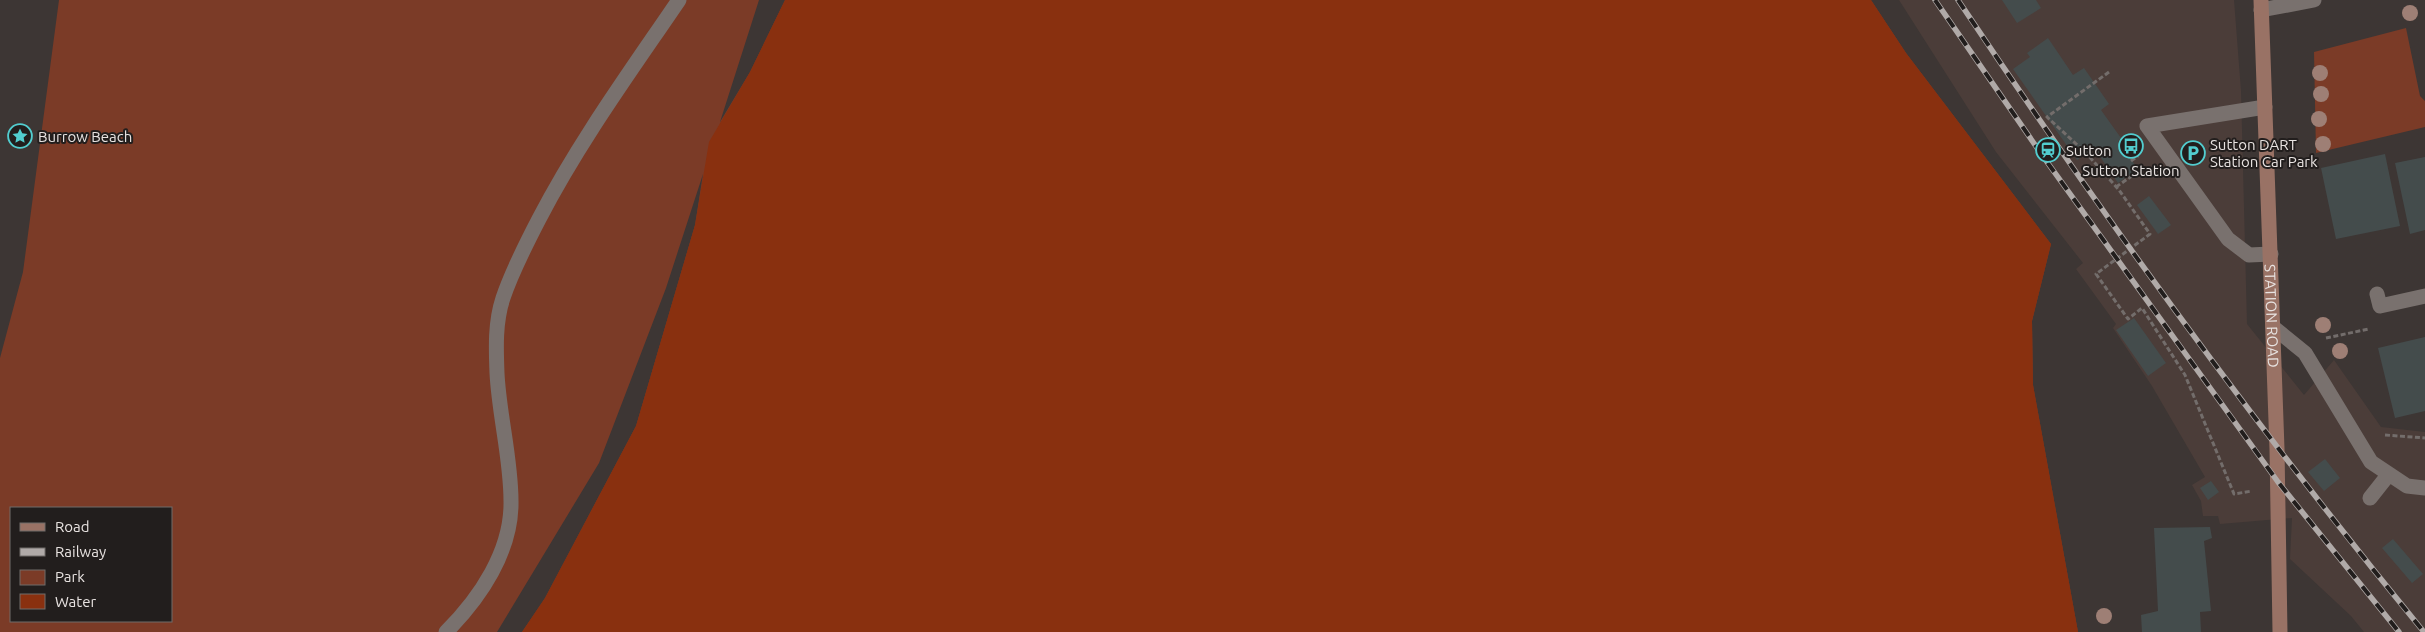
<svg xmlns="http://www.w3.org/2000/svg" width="2425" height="632" font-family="Ubuntu,sans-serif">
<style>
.built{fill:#4b3d39}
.green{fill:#7b3b27;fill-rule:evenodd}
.water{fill:#89300f}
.building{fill:#444c4c}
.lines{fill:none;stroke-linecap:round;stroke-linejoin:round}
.path{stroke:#736d6b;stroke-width:3;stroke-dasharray:5 2.5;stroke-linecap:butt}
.lane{stroke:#79716e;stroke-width:15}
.street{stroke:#79716e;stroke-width:15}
.secondary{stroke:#997265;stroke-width:15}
.rail-casing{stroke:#b0aaa8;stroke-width:5.5}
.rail{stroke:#221e1d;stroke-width:4;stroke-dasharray:11;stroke-linecap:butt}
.tree{fill:#9e7f75}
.labels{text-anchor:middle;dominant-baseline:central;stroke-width:4;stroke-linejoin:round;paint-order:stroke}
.poi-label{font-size:15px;fill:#e8e3e1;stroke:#221e1d;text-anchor:start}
.street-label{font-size:15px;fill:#e8e3e1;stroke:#221e1d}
</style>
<rect width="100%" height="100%" fill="#3d3634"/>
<path class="built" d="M 1899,0 L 2234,0 L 2241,91 L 2247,324 L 2304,395 L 2334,360 L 2381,427 L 2425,432 L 2425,632 L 2364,632 L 2351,616 L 2290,559 L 2292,518 L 2220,524 L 2218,516 L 2203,516 L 2201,501 L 2192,485 L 2205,477 L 2152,386 L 2113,328 L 2116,324 L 2076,269 L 2083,263 L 1996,152 Z"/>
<path class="green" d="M 59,0 L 759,0 L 720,122 L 750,72 L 785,0 L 1871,0 L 1906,53 L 2051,244 L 2032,321 L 2033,385 L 2078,632 L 522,632 L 545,598 L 636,426 L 695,225 L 703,174 L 666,288 L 599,463 L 497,632 L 0,632 L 0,358 L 23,272 ZM 11,508 L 171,508 L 171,621 L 11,621 Z
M 2406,28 L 2420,96 L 2425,101 L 2425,127 L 2316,153 L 2314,52 Z"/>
<path class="water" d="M 785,0 L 1871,0 L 1906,53 L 2051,244 L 2032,321 L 2033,385 L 2078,632 L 522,632 L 545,598 L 636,426 L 695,225 L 709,142 L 750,72 Z"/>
<path class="building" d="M 2002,0 L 2036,0 L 2041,8 L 2017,23 Z
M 2048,38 L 2073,75 L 2084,68 L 2109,104 L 2101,110 L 2121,138 L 2118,141 L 2138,169 L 2118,183 L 2094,148 L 2077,160 L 2013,69 L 2030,57 L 2027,53 Z
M 2385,154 L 2400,226 L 2336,239 L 2321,168 Z
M 2425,157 L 2425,230 L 2410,234 L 2395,163 Z
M 2149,196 L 2171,225 L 2158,234 L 2137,205 Z
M 2134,318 L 2166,363 L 2148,376 L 2116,330 Z
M 2425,337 L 2425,411 L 2395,418 L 2378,348 Z
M 2325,459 L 2340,478 L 2324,491 L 2308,472 Z
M 2211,481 L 2219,492 L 2208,500 L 2200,488 Z
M 2210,527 L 2212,538 L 2204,541 L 2211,611 L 2200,612 L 2201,632 L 2142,632 L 2141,615 L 2158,611 L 2154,528 Z
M 2393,539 L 2423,574 L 2412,583 L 2382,548 Z"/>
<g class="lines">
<path class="path" d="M 2109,72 L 2047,117 L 2086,153 L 2119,190 L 2150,234 L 2096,274 L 2128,319 L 2142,308 L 2185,375 L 2234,494 L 2252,491
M 2131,161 L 2138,156
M 2116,187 L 2146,166
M 2326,338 L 2369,329
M 2385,435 L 2425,438"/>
<path class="lane" d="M 2265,107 L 2147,126 L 2228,239 L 2249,255 L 2271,254
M 2273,327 L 2305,353 L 2371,462 L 2407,486 L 2425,488
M 2370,498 L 2389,474
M 446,632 C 480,598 512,551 511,501 C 511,458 499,415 497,373 C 496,348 495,322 503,298 C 512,271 526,244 539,219 C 579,142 630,72 679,0"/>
<path class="street" d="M 2261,10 L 2314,0
M 2377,294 L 2380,306 L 2425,296"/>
<path class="secondary" id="s1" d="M 2261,0 L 2277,449 L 2280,632"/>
<g class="rail-casing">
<path id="rail" d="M 1935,0 L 2042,155 L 2278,482 L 2399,632
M 1958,0 C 2104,218 2258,430 2424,632"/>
</g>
<use href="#rail" class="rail"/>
</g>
<g class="tree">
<circle cx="2410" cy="13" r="8"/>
<circle cx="2320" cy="73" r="8"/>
<circle cx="2321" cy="94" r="8"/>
<circle cx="2319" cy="119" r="8"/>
<circle cx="2323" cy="144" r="8"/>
<circle cx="2323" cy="325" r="8"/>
<circle cx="2340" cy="351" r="8"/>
<circle cx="2104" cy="616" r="8"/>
</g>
<defs>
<g id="sight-ring" transform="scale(1.25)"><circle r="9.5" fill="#221e1d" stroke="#52cdcf" stroke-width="1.5"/><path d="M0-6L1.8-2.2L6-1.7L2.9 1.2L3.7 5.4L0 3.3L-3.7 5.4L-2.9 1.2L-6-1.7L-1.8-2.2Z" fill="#52cdcf"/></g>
<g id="bus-ring" transform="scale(1.25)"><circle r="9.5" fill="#221e1d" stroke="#52cdcf" stroke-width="1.5"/><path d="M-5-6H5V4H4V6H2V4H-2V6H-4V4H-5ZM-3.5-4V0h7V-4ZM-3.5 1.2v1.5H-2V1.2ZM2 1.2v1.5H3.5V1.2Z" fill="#52cdcf"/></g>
<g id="station-ring" transform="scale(1.25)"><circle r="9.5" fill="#221e1d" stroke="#52cdcf" stroke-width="1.5"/><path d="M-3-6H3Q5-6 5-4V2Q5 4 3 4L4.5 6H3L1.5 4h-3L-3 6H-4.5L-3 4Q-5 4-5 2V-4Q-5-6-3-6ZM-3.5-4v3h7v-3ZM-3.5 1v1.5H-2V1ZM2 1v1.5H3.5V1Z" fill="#52cdcf"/></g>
<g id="parking-ring" transform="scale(1.25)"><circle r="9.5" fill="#221e1d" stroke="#52cdcf" stroke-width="1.5"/><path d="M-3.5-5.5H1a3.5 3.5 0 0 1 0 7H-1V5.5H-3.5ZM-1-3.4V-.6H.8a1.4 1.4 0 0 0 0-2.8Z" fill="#52cdcf"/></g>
</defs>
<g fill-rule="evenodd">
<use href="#sight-ring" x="20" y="136"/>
<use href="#bus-ring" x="2131" y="146"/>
<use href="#station-ring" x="2048" y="150"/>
<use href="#parking-ring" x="2193" y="153"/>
</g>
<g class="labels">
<g class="poi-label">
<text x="38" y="136">Burrow Beach</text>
<text x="2210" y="144">Sutton DART<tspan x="2210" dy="17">Station Car Park</tspan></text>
<text x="2066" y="150">Sutton</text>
<text x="2131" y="170" text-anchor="middle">Sutton Station</text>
</g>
<g class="street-label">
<text stroke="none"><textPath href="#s1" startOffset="316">STATION ROAD</textPath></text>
</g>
</g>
<rect x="10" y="507" width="162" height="115" fill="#221e1d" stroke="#716d6b"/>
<rect x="20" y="523" width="25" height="8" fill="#997265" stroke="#716d6b"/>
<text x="55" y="532" font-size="15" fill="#e8e3e1">Road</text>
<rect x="20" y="548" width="25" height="8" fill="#b0aaa8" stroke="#716d6b"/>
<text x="55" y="557" font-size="15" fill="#e8e3e1">Railway</text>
<rect x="20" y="570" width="25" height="15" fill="#7b3b27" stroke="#716d6b"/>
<text x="55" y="582" font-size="15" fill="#e8e3e1">Park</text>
<rect x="20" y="594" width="25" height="15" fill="#89300f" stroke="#716d6b"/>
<text x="55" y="607" font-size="15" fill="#e8e3e1">Water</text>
</svg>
